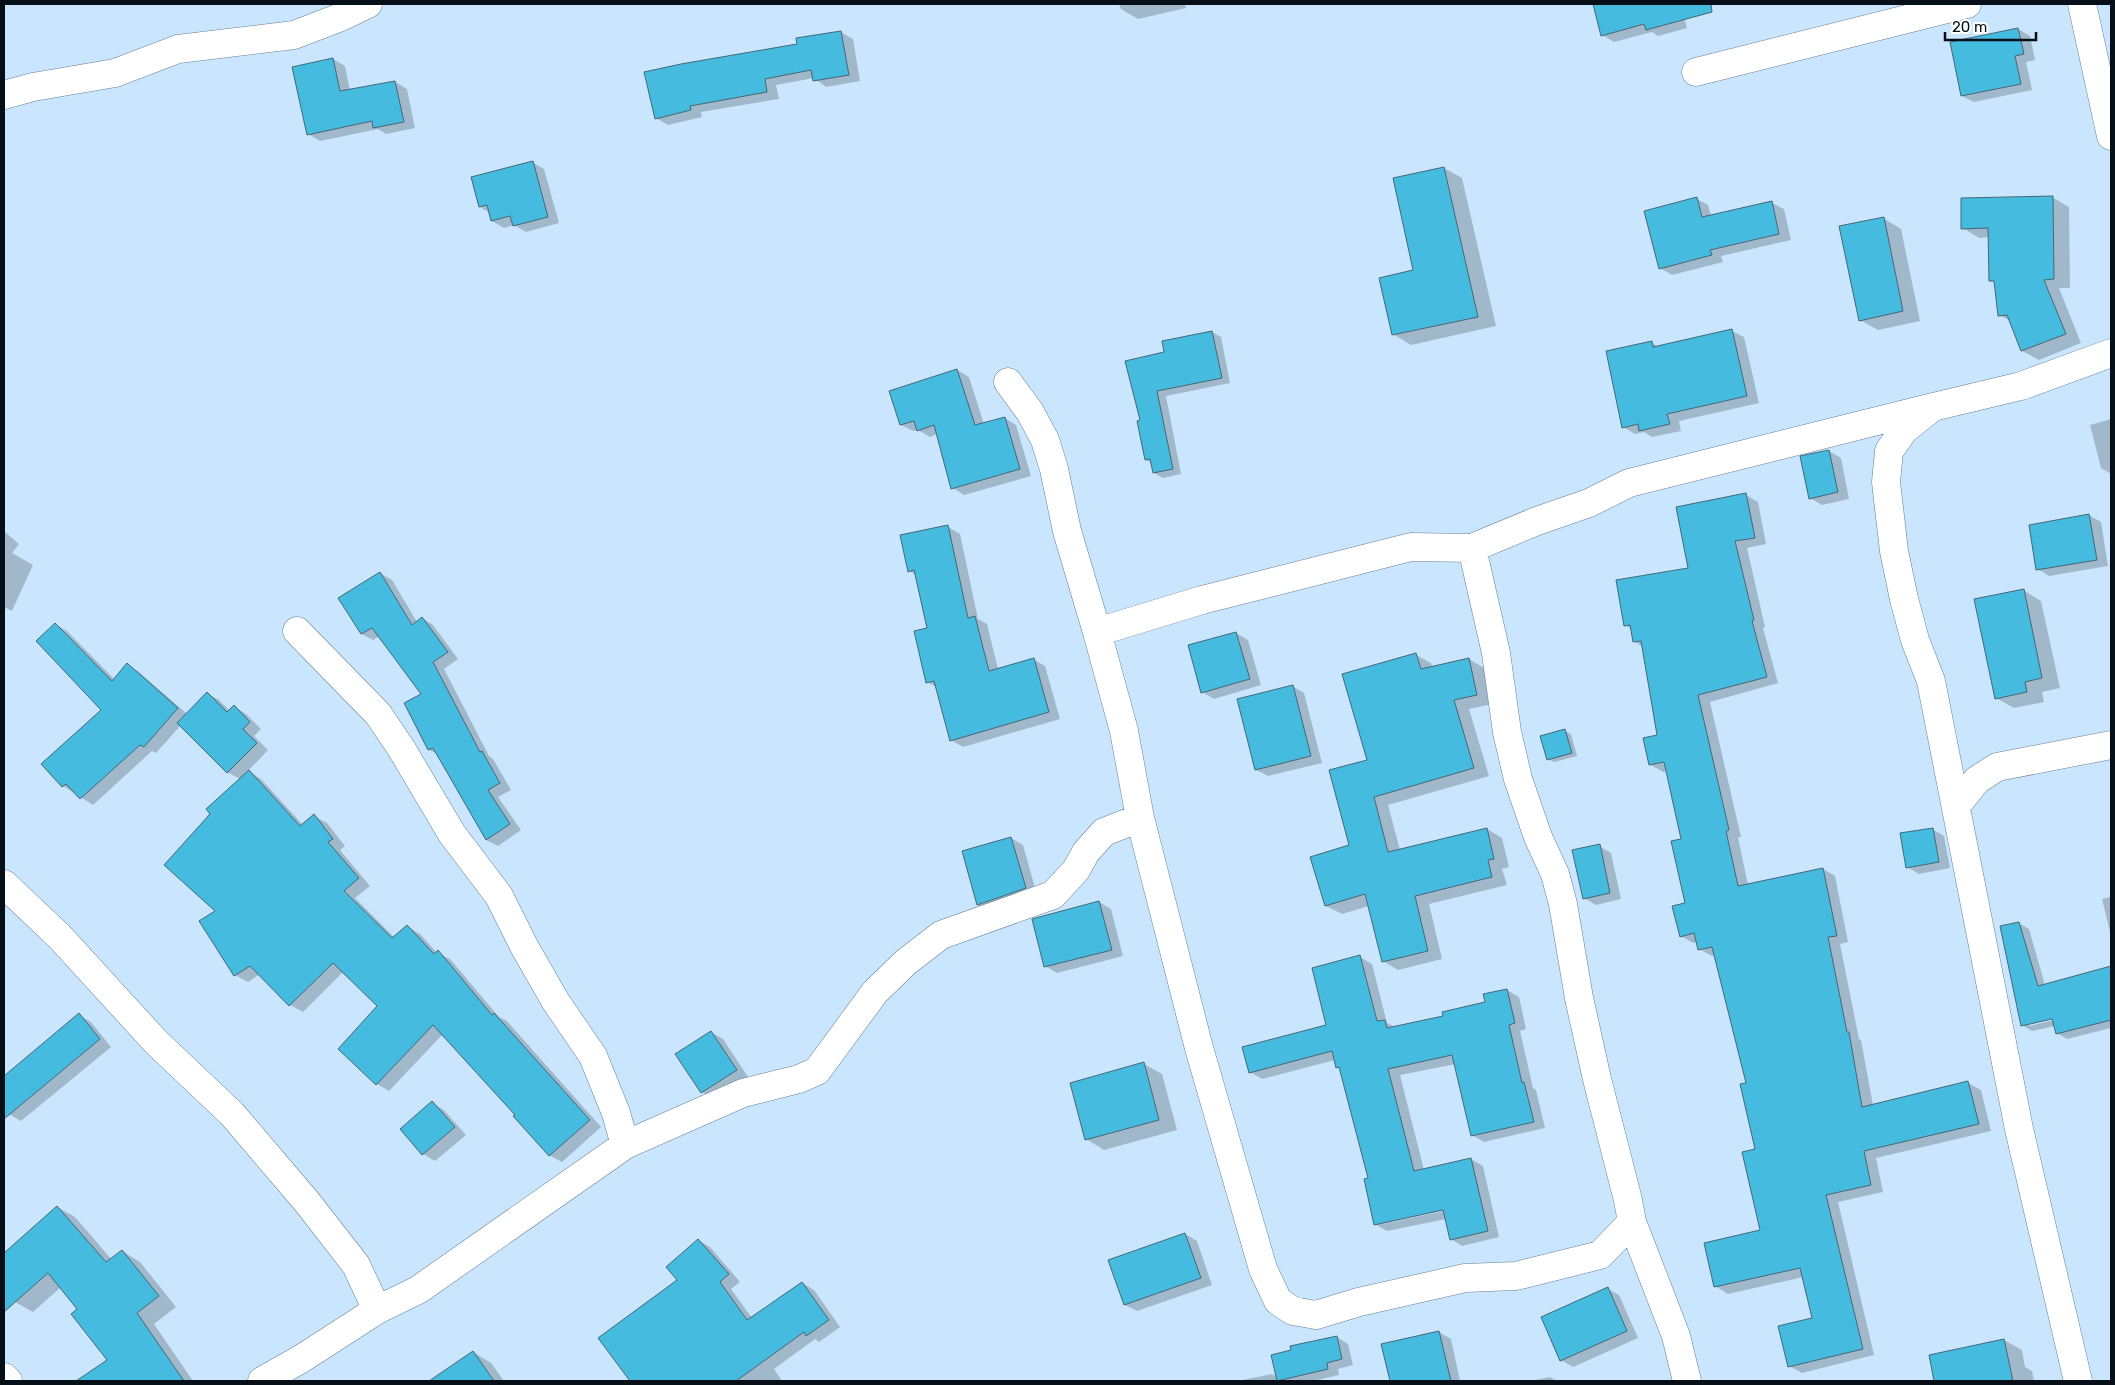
<svg xmlns="http://www.w3.org/2000/svg" width="2115" height="1385" font-family="Rubik,sans-serif">
<style>
.shadow{fill:#0003;fill-rule:evenodd}
.building{fill:#46bbe0;stroke:#456774}
.lines{fill:none;stroke-linecap:round;stroke-linejoin:round}
.minor-casing{stroke:#668095;stroke-width:29}
.minor{stroke:#fff;stroke-width:28}
</style>
<rect width="100%" height="100%" fill="#cae6fe"/>
<path class="shadow" d="M 1119,4 L 1185,4 L 1186,8 L 1138,19 L 1121,9 Z
M 1594,4 L 1680,4 L 1687,28 L 1658,36 L 1652,32 L 1614,42 L 1602,35 Z
M 2018,29 L 2030,36 L 2035,60 L 2026,62 L 2032,90 L 1974,102 L 1962,96 Z
M 841,32 L 853,39 L 860,81 L 826,87 L 814,78 L 776,85 L 779,99 L 701,112 L 702,117 L 668,125 L 656,118 L 798,45 Z
M 333,59 L 345,66 L 350,91 L 395,82 L 407,89 L 415,128 L 386,134 L 378,129 L 320,141 L 308,134 Z
M 532,162 L 544,169 L 559,223 L 526,232 L 514,225 L 504,228 L 492,221 L 490,213 L 480,207 Z
M 1444,168 L 1462,178 L 1496,326 L 1411,345 L 1393,334 L 1415,271 Z
M 2052,197 L 2069,207 L 2070,288 L 2059,288 L 2081,343 L 2039,360 L 2022,351 L 2012,322 L 1999,315 L 1995,283 L 1990,280 L 1989,237 L 1979,238 L 1963,228 Z
M 1697,199 L 1708,205 L 1711,216 L 1772,203 L 1784,209 L 1791,240 L 1721,256 L 1723,262 L 1672,275 L 1660,268 Z
M 1883,218 L 1901,229 L 1920,321 L 1878,330 L 1860,320 Z
M 1732,331 L 1744,337 L 1759,403 L 1679,421 L 1681,431 L 1652,437 L 1644,432 L 1635,434 L 1623,427 L 1652,343 L 1659,347 Z
M 1212,332 L 1221,337 L 1230,383 L 1166,396 L 1181,474 L 1163,478 L 1154,473 L 1152,463 L 1146,460 L 1141,421 L 1165,353 Z
M 957,370 L 969,377 L 984,424 L 1005,418 L 1016,425 L 1031,476 L 964,495 L 953,488 L 937,434 L 930,437 L 918,430 L 913,431 L 901,425 Z
M 2111,419 L 2111,474 L 2101,468 L 2090,425 Z
M 1829,451 L 1841,458 L 1849,499 L 1822,505 L 1810,498 Z
M 1746,495 L 1758,502 L 1766,544 L 1747,548 L 1765,627 L 1763,628 L 1778,683 L 1710,702 L 1741,837 L 1738,837 L 1748,885 L 1823,869 L 1835,876 L 1848,942 L 1840,944 L 1859,1039 L 1861,1040 L 1873,1105 L 1968,1083 L 1981,1090 L 1991,1131 L 1876,1158 L 1883,1192 L 1838,1202 L 1874,1355 L 1802,1373 L 1789,1366 L 1813,1319 L 1803,1277 L 1728,1294 L 1715,1286 L 1762,1231 L 1756,1150 L 1748,1084 L 1716,955 L 1712,956 L 1699,949 L 1697,942 L 1693,943 L 1681,936 L 1686,904 L 1682,839 L 1667,771 L 1663,772 L 1651,765 L 1658,736 L 1643,647 L 1634,641 L 1632,629 L 1625,625 L 1690,569 Z
M 2089,515 L 2101,522 L 2108,566 L 2049,576 L 2038,569 Z
M 948,527 L 960,534 L 978,619 L 987,624 L 998,669 L 1033,659 L 1045,666 L 1060,719 L 963,747 L 951,740 L 938,688 L 927,682 L 928,629 L 916,575 L 909,571 Z
M 4,531 L 19,544 L 12,553 L 33,565 L 12,611 L 4,607 Z
M 380,573 L 392,580 L 417,622 L 422,618 L 433,625 L 458,659 L 444,669 L 489,756 L 493,759 L 511,790 L 498,797 L 521,830 L 498,846 L 486,840 L 439,755 L 429,750 L 423,694 L 380,636 L 373,640 L 362,634 Z
M 2023,590 L 2041,601 L 2060,688 L 2042,692 L 2044,702 L 2014,708 L 1996,698 Z
M 55,624 L 67,631 L 115,680 L 127,665 L 139,672 L 187,714 L 207,693 L 219,700 L 230,711 L 234,707 L 246,714 L 261,729 L 254,736 L 268,750 L 248,771 L 261,779 L 303,825 L 314,816 L 327,823 L 345,846 L 340,850 L 370,886 L 355,898 L 395,938 L 407,926 L 420,934 L 437,953 L 450,959 L 499,1017 L 507,1021 L 601,1127 L 562,1162 L 549,1155 L 517,1115 L 443,1034 L 389,1091 L 377,1084 L 339,1049 L 379,1006 L 343,972 L 303,1012 L 290,1005 L 260,974 L 248,982 L 235,975 L 217,911 L 240,779 L 227,772 L 181,725 L 156,753 L 152,751 L 93,805 L 63,786 L 43,764 L 103,710 Z
M 1236,633 L 1248,640 L 1261,685 L 1214,699 L 1202,692 Z
M 1416,655 L 1431,663 L 1432,667 L 1469,659 L 1484,668 L 1492,704 L 1469,709 L 1489,776 L 1388,805 L 1400,850 L 1487,829 L 1502,838 L 1509,867 L 1502,869 L 1507,885 L 1429,904 L 1442,959 L 1398,970 L 1383,961 L 1369,906 L 1342,914 L 1326,906 L 1312,858 L 1350,846 L 1368,761 Z
M 1292,686 L 1304,693 L 1322,763 L 1268,776 L 1256,770 Z
M 1565,731 L 1571,734 L 1577,756 L 1554,762 L 1548,759 Z
M 1932,829 L 1944,836 L 1950,868 L 1919,874 L 1907,867 Z
M 1011,838 L 1023,845 L 1037,895 L 990,911 L 978,905 L 963,851 Z
M 1599,846 L 1611,853 L 1621,899 L 1596,905 L 1584,898 Z
M 2111,897 L 2111,936 L 2102,899 Z
M 1099,902 L 1111,909 L 1123,956 L 1057,973 L 1045,966 Z
M 2019,923 L 2029,929 L 2045,985 L 2111,968 L 2111,1028 L 2067,1039 L 2057,1033 L 2055,1026 L 2032,1031 L 2022,1025 ZM 2058,1017 L 2059,1019 L 2029,1026 L 2029,1023 Z
M 1360,957 L 1372,964 L 1387,1023 L 1395,1027 L 1445,1017 L 1487,1003 L 1507,990 L 1519,997 L 1526,1029 L 1520,1031 L 1533,1088 L 1536,1090 L 1545,1128 L 1484,1142 L 1472,1135 L 1456,1064 L 1400,1075 L 1424,1170 L 1471,1159 L 1483,1166 L 1499,1237 L 1462,1246 L 1451,1239 L 1446,1219 L 1387,1231 L 1375,1224 L 1370,1179 L 1341,1069 L 1337,1067 L 1335,1060 L 1262,1079 L 1250,1072 L 1327,1026 ZM 1449,1208 L 1449,1210 L 1383,1224 L 1383,1222 Z
M 79,1015 L 91,1022 L 111,1047 L 21,1121 L 9,1114 L 4,1108 L 4,1078 Z
M 711,1032 L 723,1039 L 748,1077 L 714,1099 L 702,1092 Z
M 1144,1064 L 1162,1074 L 1177,1130 L 1104,1150 L 1086,1139 Z
M 432,1103 L 444,1110 L 466,1135 L 435,1161 L 423,1154 L 401,1129 Z
M 57,1207 L 75,1217 L 112,1260 L 122,1251 L 140,1262 L 176,1307 L 154,1324 L 193,1381 L 89,1381 L 86,1376 L 109,1361 L 79,1309 L 61,1287 L 33,1312 L 15,1302 L 4,1289 L 4,1255 Z
M 1185,1234 L 1197,1241 L 1212,1285 L 1137,1311 L 1125,1305 Z
M 698,1240 L 710,1247 L 740,1282 L 731,1289 L 752,1318 L 802,1283 L 814,1290 L 840,1327 L 819,1342 L 815,1339 L 774,1369 L 782,1381 L 630,1381 Z
M 1608,1289 L 1619,1295 L 1638,1338 L 1573,1367 L 1561,1360 Z
M 1439,1332 L 1451,1339 L 1460,1381 L 1391,1381 L 1383,1345 Z
M 1337,1337 L 1348,1344 L 1353,1365 L 1338,1369 L 1339,1375 L 1313,1381 L 1238,1381 L 1272,1374 L 1277,1377 Z
M 2004,1340 L 2022,1350 L 2025,1367 L 2032,1371 L 2034,1381 L 1936,1381 L 1930,1356 Z
M 473,1352 L 491,1363 L 504,1381 L 431,1381 Z
M 1550,1377 L 1557,1381 L 1531,1381 Z"/>
<path class="building" d="M 1593,4 L 1711,4 L 1712,12 L 1646,30 L 1644,24 L 1601,36 Z
M 2018,28 L 2024,54 L 2015,56 L 2021,84 L 1961,96 L 1950,42 Z
M 841,31 L 849,75 L 813,81 L 811,70 L 765,79 L 767,92 L 690,106 L 691,110 L 655,119 L 644,72 L 681,64 L 797,44 L 796,38 Z
M 333,58 L 340,91 L 395,81 L 404,122 L 373,128 L 372,121 L 307,135 L 292,67 Z
M 533,161 L 548,217 L 513,226 L 510,216 L 491,221 L 487,205 L 479,207 L 471,177 Z
M 1444,167 L 1478,317 L 1392,335 L 1379,278 L 1413,270 L 1393,178 Z
M 2053,196 L 2054,279 L 2044,280 L 2066,334 L 2021,351 L 2007,315 L 1998,316 L 1994,281 L 1989,281 L 1988,228 L 1961,229 L 1961,198 Z
M 1697,197 L 1702,217 L 1772,201 L 1779,234 L 1710,250 L 1712,255 L 1659,269 L 1644,211 Z
M 1884,217 L 1903,311 L 1859,321 L 1839,226 Z
M 1732,329 L 1747,396 L 1667,414 L 1670,424 L 1639,431 L 1638,424 L 1622,428 L 1606,351 L 1652,341 L 1653,347 Z
M 1212,331 L 1222,378 L 1157,391 L 1173,469 L 1153,473 L 1150,459 L 1145,460 L 1137,421 L 1140,420 L 1125,361 L 1164,352 L 1162,341 Z
M 957,369 L 975,425 L 1005,417 L 1020,469 L 951,489 L 934,425 L 917,431 L 914,421 L 900,425 L 889,391 Z
M 1829,450 L 1838,492 L 1809,499 L 1800,456 Z
M 1746,493 L 1755,538 L 1735,541 L 1754,620 L 1752,621 L 1767,677 L 1698,695 L 1729,830 L 1726,831 L 1738,886 L 1823,868 L 1837,936 L 1828,937 L 1847,1032 L 1849,1032 L 1862,1107 L 1968,1081 L 1979,1124 L 1864,1151 L 1871,1185 L 1826,1195 L 1863,1349 L 1788,1367 L 1778,1326 L 1812,1318 L 1800,1268 L 1714,1287 L 1704,1243 L 1760,1230 L 1742,1152 L 1755,1149 L 1740,1084 L 1746,1083 L 1712,947 L 1698,950 L 1694,933 L 1680,937 L 1672,906 L 1685,903 L 1671,841 L 1681,839 L 1664,762 L 1649,765 L 1643,738 L 1657,735 L 1641,641 L 1633,642 L 1630,625 L 1624,626 L 1616,580 L 1688,568 L 1676,507 Z
M 2089,514 L 2097,560 L 2036,570 L 2029,525 Z
M 948,525 L 968,618 L 975,616 L 989,671 L 1034,658 L 1049,712 L 950,741 L 934,681 L 926,683 L 914,631 L 927,628 L 914,570 L 908,572 L 900,535 Z
M 380,572 L 412,625 L 422,617 L 448,652 L 433,662 L 480,752 L 482,751 L 500,783 L 488,790 L 510,824 L 486,840 L 433,748 L 428,750 L 404,703 L 421,694 L 372,628 L 361,634 L 338,598 Z
M 2024,589 L 2042,678 L 2025,682 L 2027,692 L 1995,699 L 1974,599 Z
M 55,623 L 112,681 L 127,663 L 178,708 L 144,747 L 140,745 L 80,799 L 66,784 L 62,787 L 41,764 L 101,710 L 36,641 Z
M 1236,632 L 1250,679 L 1201,693 L 1188,645 Z
M 1416,653 L 1421,669 L 1469,658 L 1477,695 L 1454,700 L 1474,768 L 1374,797 L 1388,852 L 1487,828 L 1494,859 L 1488,860 L 1492,877 L 1415,896 L 1428,951 L 1382,962 L 1365,894 L 1325,906 L 1310,857 L 1349,845 L 1329,770 L 1367,760 L 1342,674 Z
M 1293,685 L 1311,756 L 1255,770 L 1237,699 Z
M 207,692 L 227,712 L 234,705 L 250,722 L 243,729 L 257,743 L 227,773 L 177,723 Z
M 1565,729 L 1572,753 L 1547,760 L 1540,736 Z
M 249,770 L 300,826 L 314,814 L 333,839 L 328,842 L 359,878 L 344,891 L 392,938 L 407,925 L 434,954 L 438,950 L 492,1015 L 494,1013 L 590,1120 L 549,1156 L 513,1116 L 515,1115 L 433,1025 L 376,1085 L 338,1049 L 377,1006 L 333,963 L 289,1006 L 250,966 L 234,976 L 199,921 L 215,911 L 164,865 L 210,814 L 206,809 Z
M 1933,828 L 1939,862 L 1906,868 L 1900,833 Z
M 1011,837 L 1026,888 L 977,905 L 962,851 Z
M 1600,844 L 1610,893 L 1583,899 L 1572,850 Z
M 1099,901 L 1112,950 L 1044,967 L 1032,919 Z
M 2019,922 L 2038,986 L 2111,966 L 2111,1020 L 2056,1034 L 2052,1019 L 2021,1026 L 2000,926 Z
M 1360,955 L 1377,1021 L 1385,1020 L 1387,1028 L 1443,1016 L 1442,1012 L 1485,1002 L 1483,994 L 1507,989 L 1515,1023 L 1509,1025 L 1522,1083 L 1524,1082 L 1534,1122 L 1471,1136 L 1452,1055 L 1388,1069 L 1414,1171 L 1471,1158 L 1488,1231 L 1450,1240 L 1443,1210 L 1374,1225 L 1364,1179 L 1368,1178 L 1339,1067 L 1336,1068 L 1332,1051 L 1249,1073 L 1242,1047 L 1326,1025 L 1312,968 Z
M 79,1013 L 100,1039 L 4,1119 L 4,1076 Z
M 711,1031 L 737,1070 L 701,1093 L 675,1054 Z
M 1144,1062 L 1159,1120 L 1085,1140 L 1070,1083 Z
M 432,1101 L 455,1127 L 422,1155 L 400,1129 Z
M 57,1206 L 106,1262 L 122,1250 L 159,1296 L 137,1313 L 184,1381 L 76,1381 L 107,1360 L 71,1314 L 77,1309 L 48,1273 L 4,1312 L 4,1253 Z
M 1185,1233 L 1201,1278 L 1124,1305 L 1108,1260 Z
M 698,1239 L 729,1274 L 720,1282 L 747,1320 L 802,1282 L 829,1320 L 806,1336 L 804,1332 L 736,1381 L 630,1381 L 598,1338 L 677,1280 L 666,1267 Z
M 1608,1287 L 1627,1331 L 1560,1361 L 1541,1317 Z
M 1439,1331 L 1451,1381 L 1390,1381 L 1381,1344 Z
M 1337,1336 L 1342,1359 L 1327,1363 L 1328,1369 L 1277,1381 L 1271,1355 L 1291,1350 L 1290,1346 Z
M 2004,1339 L 2013,1381 L 1934,1381 L 1929,1355 Z
M 473,1351 L 494,1381 L 429,1381 Z"/>
<g class="lines">
<g class="minor-casing">
<path id="minor" d="M 2082,4 L 2111,136
M 1696,72 L 1967,4
M 4,95 L 33,87 L 115,73 L 178,49 L 294,35 L 341,17 L 368,4
M 1008,382 L 1030,412 L 1045,440 L 1054,469 L 1067,531 L 1097,632 L 1202,600 L 1411,547 L 1472,548
M 297,631 L 378,714 L 401,748 L 452,834 L 499,896 L 525,948 L 556,1002 L 593,1056 L 616,1113 L 625,1145
M 1097,632 L 1124,731 L 1140,818 L 1199,1048 L 1263,1269 L 1278,1301 L 1293,1311 L 1316,1315 L 1359,1302 L 1465,1278 L 1516,1276 L 1600,1255 L 1632,1222
M 1956,806 L 1977,780 L 1997,767 L 2111,745
M 4,884 L 59,936 L 156,1042 L 232,1114 L 307,1202 L 356,1265 L 377,1310
M 4,1377 L 8,1381
M 262,1381 L 301,1359 L 377,1310 L 418,1290 L 625,1145 L 743,1093 L 799,1079 L 817,1071 L 875,992 L 906,962 L 941,935 L 1053,895 L 1076,870 L 1086,852 L 1104,832 L 1140,818
M 1687,1381 L 1676,1336 L 1632,1222 L 1628,1200 L 1597,1079 L 1579,998 L 1563,904 L 1555,874 L 1538,837 L 1518,779 L 1507,732 L 1496,653 L 1472,548 L 1537,521 L 1589,503 L 1629,483 L 1933,407
M 2078,1381 L 2019,1129 L 1931,681 L 1915,640 L 1904,599 L 1894,551 L 1886,482 L 1889,451 L 1904,430 L 1933,407 L 2021,386 L 2111,353"/>
</g>
<use href="#minor" class="minor"/>
</g>
<rect width="2115" height="1385" fill="none" stroke="#060f17" stroke-width="10"/>
<path d="M1945 32v8h91v-8" fill="none" stroke="#060f17" stroke-width="2.5"/>
<text x="1952" y="32" font-size="15" fill="#060f17" stroke="#ffffff" stroke-width="4" paint-order="stroke">20 m</text>
</svg>
